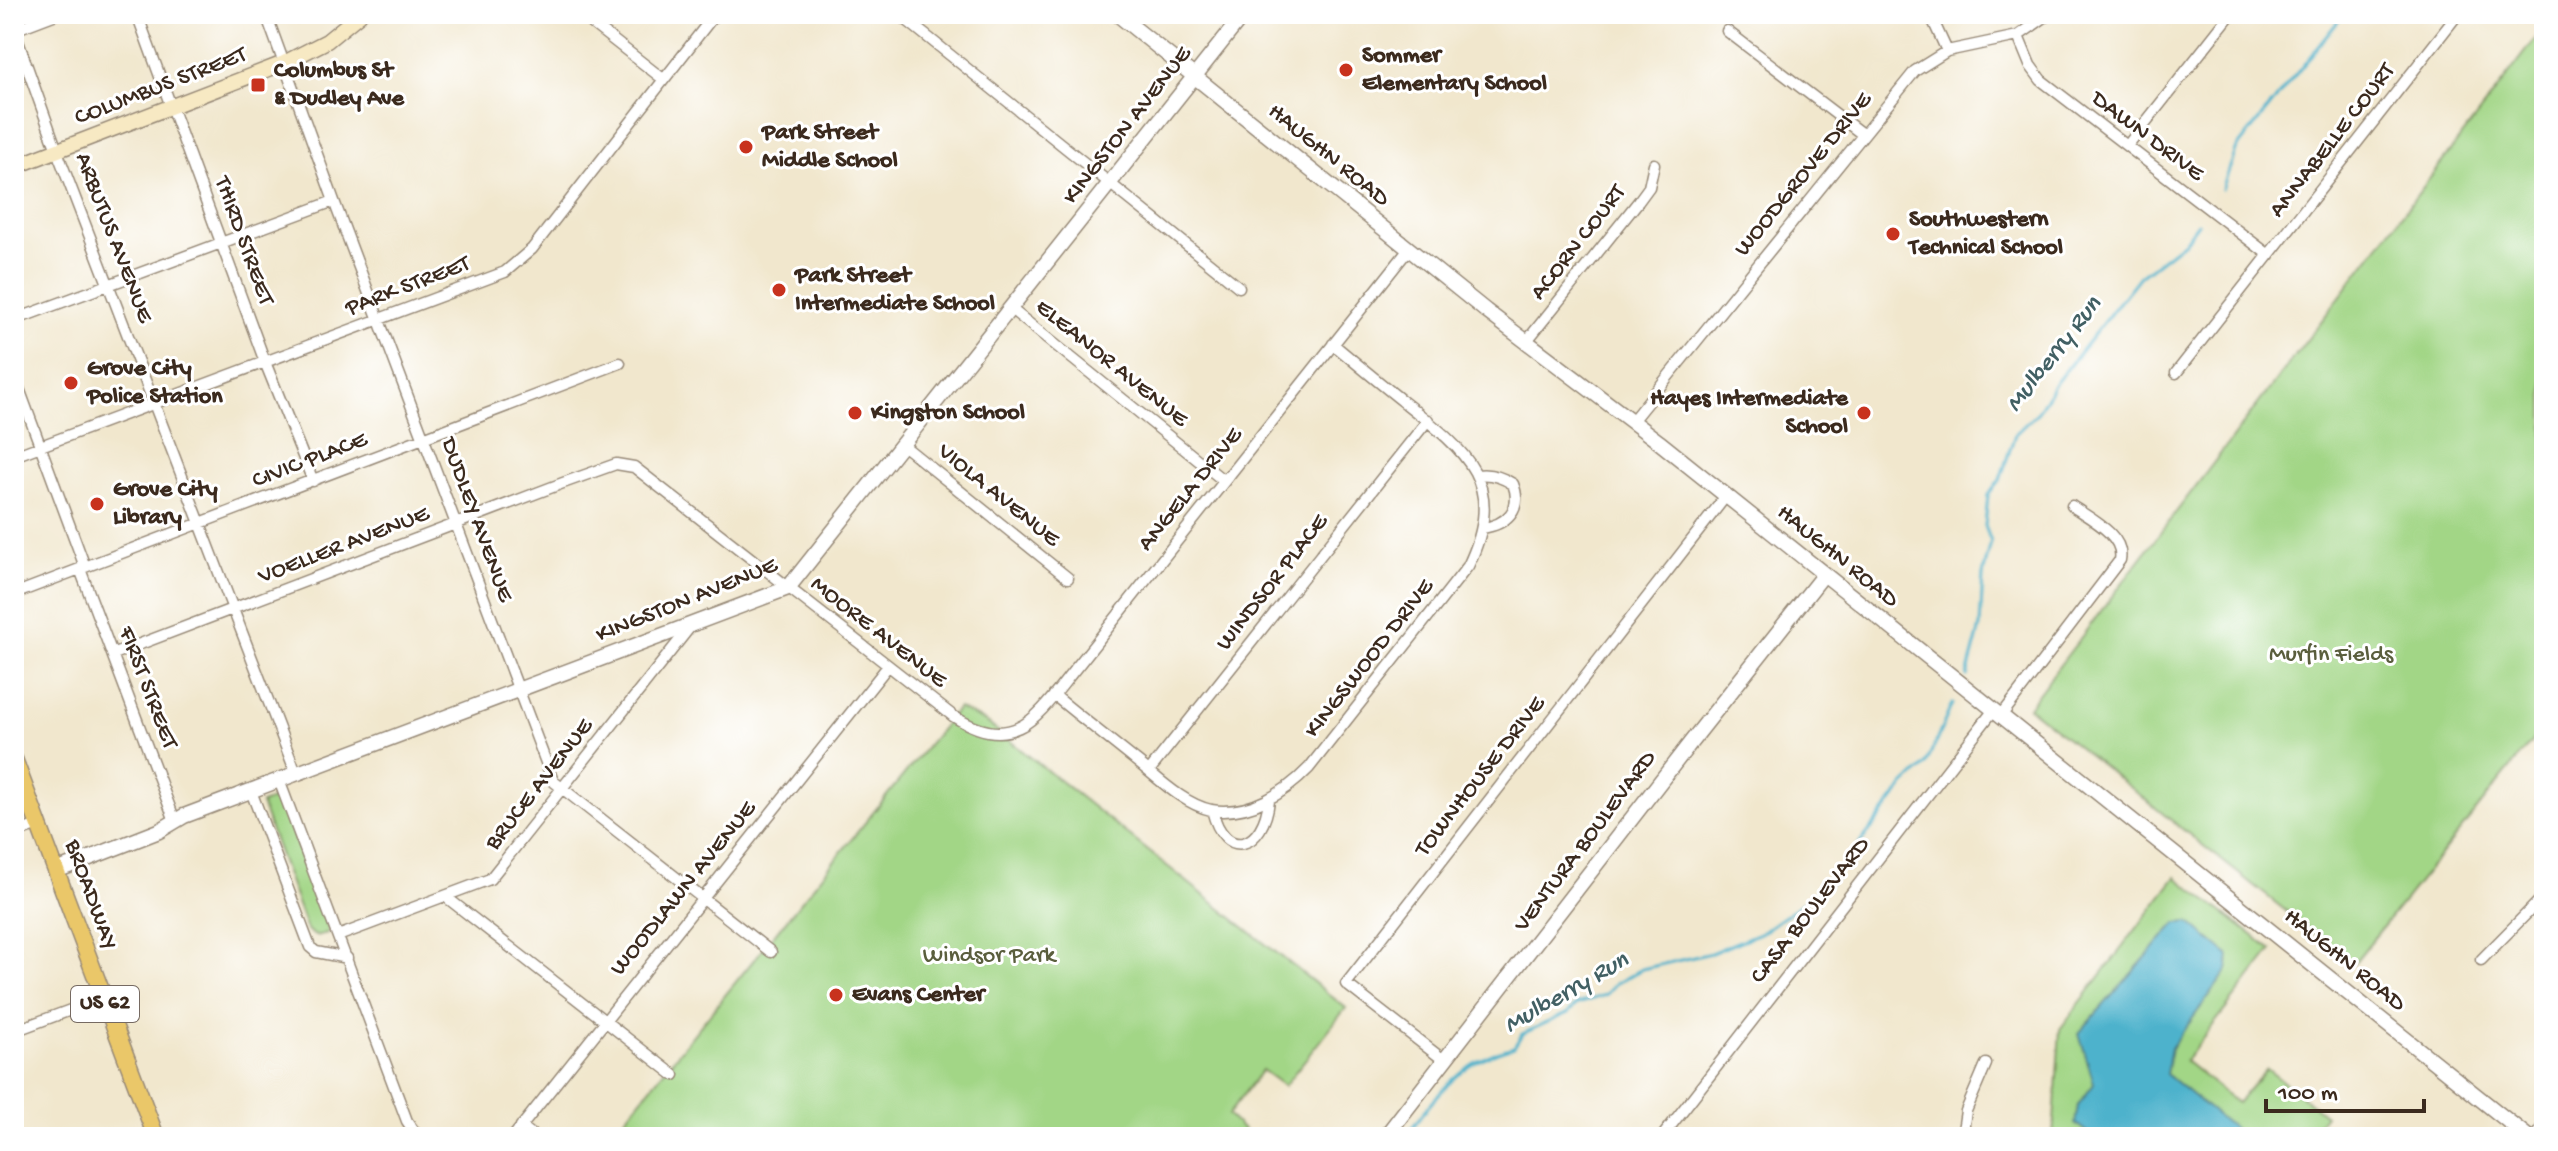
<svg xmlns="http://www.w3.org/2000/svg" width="2558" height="1151" font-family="'Gochi Hand',sans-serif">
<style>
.green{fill:#a2d686;stroke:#6e8052;stroke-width:2}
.water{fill:#4db2cc;stroke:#446e75;stroke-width:2}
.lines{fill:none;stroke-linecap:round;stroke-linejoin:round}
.stream{stroke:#4db2cc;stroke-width:3}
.minor-casing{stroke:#968876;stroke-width:13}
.tertiary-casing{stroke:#968876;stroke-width:17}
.secondary-casing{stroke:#968876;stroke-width:17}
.primary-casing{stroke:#968876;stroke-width:19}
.minor{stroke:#fff;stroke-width:10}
.tertiary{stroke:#fff;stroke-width:14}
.secondary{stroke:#f7e9c3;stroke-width:14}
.primary{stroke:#eac769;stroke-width:16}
.poi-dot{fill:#c8321e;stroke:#fff;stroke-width:3}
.labels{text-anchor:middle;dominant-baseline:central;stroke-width:6;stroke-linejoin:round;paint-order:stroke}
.shield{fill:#fff;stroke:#766a62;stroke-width:2}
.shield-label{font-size:22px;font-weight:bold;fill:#3b2a1e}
.poi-label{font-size:24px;font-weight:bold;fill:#3b2a1e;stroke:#fff;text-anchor:start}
.street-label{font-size:24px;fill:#3b2a1e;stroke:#fff}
.park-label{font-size:24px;fill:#5a5e3d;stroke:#fff}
.water-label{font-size:26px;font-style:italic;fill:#426064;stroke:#fff}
</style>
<rect width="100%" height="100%" fill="#fff"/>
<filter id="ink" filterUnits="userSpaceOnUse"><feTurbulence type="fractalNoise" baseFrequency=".0125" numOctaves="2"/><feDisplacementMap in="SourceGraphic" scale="16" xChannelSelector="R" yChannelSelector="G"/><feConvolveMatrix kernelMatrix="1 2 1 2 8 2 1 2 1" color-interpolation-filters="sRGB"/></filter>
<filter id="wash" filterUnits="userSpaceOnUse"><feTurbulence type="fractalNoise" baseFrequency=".006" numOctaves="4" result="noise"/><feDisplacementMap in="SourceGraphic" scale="32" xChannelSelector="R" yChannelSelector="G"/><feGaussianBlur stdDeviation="1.8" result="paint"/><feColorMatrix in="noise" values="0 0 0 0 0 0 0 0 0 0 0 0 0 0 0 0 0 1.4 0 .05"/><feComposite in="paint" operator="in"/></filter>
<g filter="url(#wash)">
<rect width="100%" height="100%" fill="#f1e7cd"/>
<path class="green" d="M 2544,28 L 2544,726 L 2353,964 L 2028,707 Z
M 958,708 L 986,722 L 1346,1008 L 1284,1086 L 1262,1070 L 1228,1115 L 1250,1137 L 632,1137 L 619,1126 Z
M 279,797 L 328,926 L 328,933 L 315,936 L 307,930 L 261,804 Z
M 2176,877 L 2272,950 L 2185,1061 L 2237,1103 L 2267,1069 L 2325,1115 L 2308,1137 L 2053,1137 L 2060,1029 Z"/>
<path class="water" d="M 2189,922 L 2230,956 L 2228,970 L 2171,1048 L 2166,1074 L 2244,1137 L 2093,1137 L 2075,1123 L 2078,1105 L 2094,1084 L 2079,1033 L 2176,923 Z"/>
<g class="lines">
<path class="stream" d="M 2222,189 L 2237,148 L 2344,14
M 1967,676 L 1980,627 L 1983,575 L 1991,542 L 1985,526 L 1988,495 L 2000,480 L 2015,434 L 2038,412 L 2054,385 L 2140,276 L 2184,242 L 2198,223
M 1405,1137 C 1437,1095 1460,1060 1514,1047 L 1522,1034 L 1568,1013 L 1577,1004 L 1605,995 L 1615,984 L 1642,969 L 1711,953 L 1762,932 L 1828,885 L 1904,786 L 1926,765 L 1952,704"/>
</g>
</g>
<g filter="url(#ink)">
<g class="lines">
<g class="minor-casing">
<path id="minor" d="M 137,14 L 265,362 L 313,481
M 266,14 L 334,201 L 553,781 L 771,952
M 580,14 L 663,79
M 899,14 L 1239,287
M 1930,14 L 1947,51
M 14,30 L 60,159 L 296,773
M 14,30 L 56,14
M 1727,31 L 1862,134
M 2018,36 L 2030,65 L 2041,80 L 2269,255
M 2127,146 L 2231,14
M 1011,309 L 1224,481
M 14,320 L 334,201
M 1526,342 L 1638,202 L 1649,187 L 1654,164
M 2176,373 L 2458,14
M 14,375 L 85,567
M 1632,421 L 1915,71 L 1947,51 L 2018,36 L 2049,14
M 904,446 L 1068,578
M 14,456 L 505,272 L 532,249 L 715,14
M 1477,475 C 1490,473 1502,477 1513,484 C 1523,509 1506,525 1482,528
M 80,569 L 175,821
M 14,594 L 620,363
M 114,654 L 563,483 L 616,464 L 634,467 L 652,481 L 953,716 C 1019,758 1041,710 1080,663 L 1409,249
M 1054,695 C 1080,717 1108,738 1135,760 C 1157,777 1183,804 1211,810 C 1249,816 1285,793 1309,768 L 1468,566 C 1508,483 1466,451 1405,403 C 1381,384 1357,364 1333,344
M 2001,716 L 2120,560 C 2125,535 2089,518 2072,506
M 1149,771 L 1428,420
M 279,780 L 407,1121 L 418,1137
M 251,791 L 310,947 L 316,952 L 347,958
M 1212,810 C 1225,862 1264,849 1269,800
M 14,834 L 38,825
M 446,897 L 674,1075
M 338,936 L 490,879 L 690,627
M 2481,960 L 2544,896
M 14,1031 L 103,998
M 1445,1061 L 1346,984 L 1726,496
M 521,1126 L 535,1137
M 138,1137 L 154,1131
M 513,1137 L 888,666
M 1662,1137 L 1993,711
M 1962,1137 L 1966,1111 L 1986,1064
M 2535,1137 L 2544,1125"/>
</g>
<g class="tertiary-casing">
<path id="tertiary" d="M 1117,14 L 1486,311 L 1659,442 L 2528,1137
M 56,871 L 159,831 L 184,816 L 788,588 L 1244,14
M 1385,1137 L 1691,742 L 1824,574"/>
</g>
<g class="secondary-casing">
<path id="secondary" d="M 14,167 L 284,63 L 327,41 L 360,14"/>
</g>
<g class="primary-casing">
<path id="primary" d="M 14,759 L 156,1137"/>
</g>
<use href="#minor" class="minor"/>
<use href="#tertiary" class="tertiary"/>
<use href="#secondary" class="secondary"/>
<use href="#primary" class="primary"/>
</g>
</g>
<g class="poi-dot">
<circle cx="1346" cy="70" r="8"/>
<rect x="250" y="77" width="16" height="16" rx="4"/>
<circle cx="746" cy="147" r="8"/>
<circle cx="1893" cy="234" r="8"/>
<circle cx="779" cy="290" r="8"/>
<circle cx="71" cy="383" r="8"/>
<circle cx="855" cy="413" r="8"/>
<circle cx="1864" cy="413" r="8"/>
<circle cx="97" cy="504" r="8"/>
<circle cx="836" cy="995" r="8"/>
</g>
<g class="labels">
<rect class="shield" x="71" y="986" width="68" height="36" rx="6"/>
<g class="shield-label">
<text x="105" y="1004">US 62</text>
</g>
<g class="poi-label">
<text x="1362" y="56">Sommer<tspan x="1362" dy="28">Elementary School</tspan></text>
<text x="274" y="71">Columbus St<tspan x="274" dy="28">&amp; Dudley Ave</tspan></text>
<text x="762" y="133">Park Street<tspan x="762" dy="28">Middle School</tspan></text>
<text x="1909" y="220">Southwestern<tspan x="1909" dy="28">Technical School</tspan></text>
<text x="795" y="276">Park Street<tspan x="795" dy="28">Intermediate School</tspan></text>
<text x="87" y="369">Grove City<tspan x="87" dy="28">Police Station</tspan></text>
<text x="1848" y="399" text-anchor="end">Hayes Intermediate<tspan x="1848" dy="28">School</tspan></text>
<text x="871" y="413">Kingston School</text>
<text x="113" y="490">Grove City<tspan x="113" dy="28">Library</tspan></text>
<text x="852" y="995">Evans Center</text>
</g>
<g class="street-label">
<text transform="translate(161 87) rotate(-21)">COLUMBUS STREET</text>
<text transform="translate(1128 126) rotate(-52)">KINGSTON AVENUE</text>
<text transform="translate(2147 137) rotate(37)">DAWN DRIVE</text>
<text transform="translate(2333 141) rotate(-52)">ANNABELLE COURT</text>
<text transform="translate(1328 156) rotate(39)">HAUGHN ROAD</text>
<text transform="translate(1804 175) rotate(-51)">WOODGROVE DRIVE</text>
<text transform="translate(113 238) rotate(69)">ARBUTUS AVENUE</text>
<text transform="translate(243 241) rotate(70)">THIRD STREET</text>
<text transform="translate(1579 243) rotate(-52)">ACORN COURT</text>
<text transform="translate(408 287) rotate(-21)">PARK STREET</text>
<text transform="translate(1111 364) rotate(39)">ELEANOR AVENUE</text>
<text transform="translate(310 461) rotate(-21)">CIVIC PLACE</text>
<text transform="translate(1191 490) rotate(-51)">ANGELA DRIVE</text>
<text transform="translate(998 496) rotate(39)">VIOLA AVENUE</text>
<text transform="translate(476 520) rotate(70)">DUDLEY AVENUE</text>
<text transform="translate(344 546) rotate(-21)">VOELLER AVENUE</text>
<text transform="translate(1837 557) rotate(39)">HAUGHN ROAD</text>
<text transform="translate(1273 583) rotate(-52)">WINDSOR PLACE</text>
<text transform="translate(687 601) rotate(-22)">KINGSTON AVENUE</text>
<text transform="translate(878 633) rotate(38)">MOORE AVENUE</text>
<text transform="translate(1370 659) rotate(-52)">KINGSWOOD DRIVE</text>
<text transform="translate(147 688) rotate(69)">FIRST STREET</text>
<text transform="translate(1481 777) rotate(-52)">TOWNHOUSE DRIVE</text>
<text transform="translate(540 785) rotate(-52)">BRUCE AVENUE</text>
<text transform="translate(1586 842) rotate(-53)">VENTURA BOULEVARD</text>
<text transform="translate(684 889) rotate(-51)">WOODLAWN AVENUE</text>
<text transform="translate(90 895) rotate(70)">BROADWAY</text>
<text transform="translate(1811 911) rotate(-52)">CASA BOULEVARD</text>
<text transform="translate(2344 961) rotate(39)">HAUGHN ROAD</text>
</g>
<g class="park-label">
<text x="2331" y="655">Murfin Fields</text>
<text x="989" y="956">Windsor Park</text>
</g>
<g class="water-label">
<text transform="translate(2055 355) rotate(-52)">Mulberry Run</text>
<text transform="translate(1567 994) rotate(-30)">Mulberry Run</text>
</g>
</g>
<rect width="2558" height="1151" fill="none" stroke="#fff" stroke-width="48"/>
<path d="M2266 1099v12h158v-12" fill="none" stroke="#3b2a1e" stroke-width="4"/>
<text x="2278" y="1099" font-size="24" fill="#3b2a1e" stroke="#ffffff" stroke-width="6" paint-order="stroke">100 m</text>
</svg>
